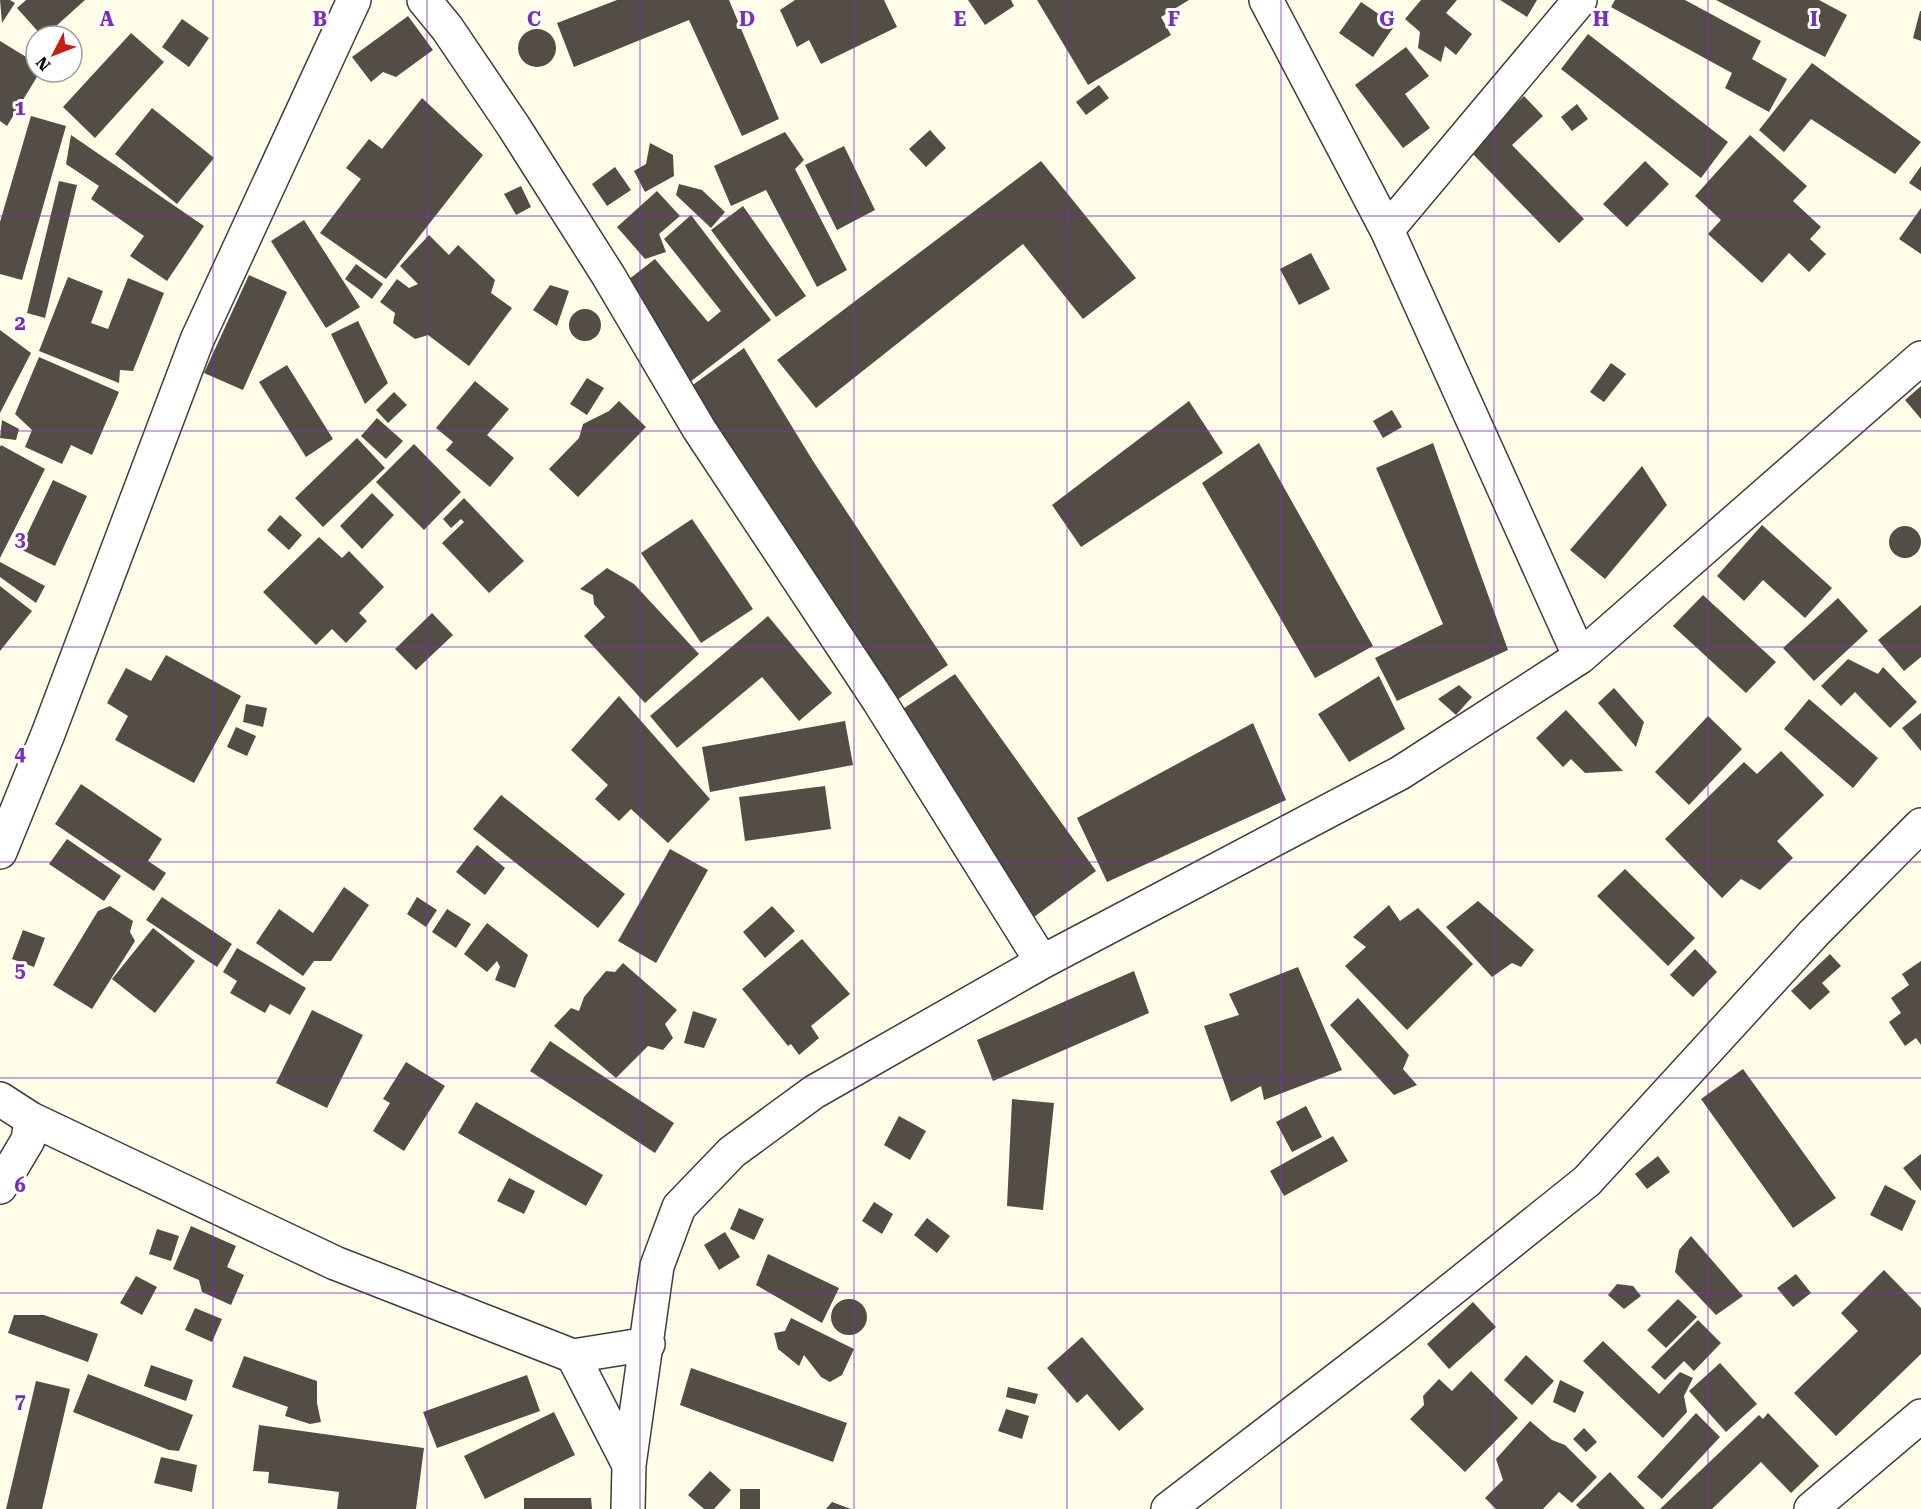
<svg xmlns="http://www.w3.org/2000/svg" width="1921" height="1509" font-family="'Roboto Serif',serif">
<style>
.building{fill:#544d46}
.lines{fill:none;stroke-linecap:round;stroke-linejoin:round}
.minor-casing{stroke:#3e3e3e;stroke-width:36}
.minor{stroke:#fff;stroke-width:33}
.grid{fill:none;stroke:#7b2cbf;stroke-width:1.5;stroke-opacity:0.55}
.grid-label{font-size:20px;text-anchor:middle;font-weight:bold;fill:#7b2cbf;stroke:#fff;stroke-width:6;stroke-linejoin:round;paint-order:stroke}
</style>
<rect width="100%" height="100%" fill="#fffde8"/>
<path class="building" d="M 0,0 L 10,0 L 15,3 L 2,23 Z
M 26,0 L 85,0 L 45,36 L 42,36 L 17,8 Z
M 617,0 L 729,0 L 779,119 L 742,136 L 689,20 L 574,67 L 557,23 Z
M 795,0 L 884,0 L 897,27 L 821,64 L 809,40 L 797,47 L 780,10 Z
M 968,0 L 1011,0 L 1014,6 L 985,25 Z
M 1037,0 L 1189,0 L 1161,17 L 1171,35 L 1088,85 Z
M 1421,0 L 1457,0 L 1446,13 L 1472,34 L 1456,55 L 1445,46 L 1441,62 L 1418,48 L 1420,32 L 1405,19 Z
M 1500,0 L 1537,0 L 1527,17 Z
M 1615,0 L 1685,0 L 1761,41 L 1752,59 L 1787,79 L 1769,112 L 1725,88 L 1732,73 L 1611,7 Z
M 1716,0 L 1819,0 L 1847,15 L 1825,57 Z
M 1361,2 L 1395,25 L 1373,57 L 1339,33 Z
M 1920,11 L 1921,11 L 1921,41 L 1913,38 Z
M 408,16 L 433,50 L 396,77 L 383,72 L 371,82 L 352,57 Z
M 182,19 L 209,38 L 189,67 L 162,47 Z
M518 48a19 19 0 1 1 38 0a19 19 0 1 1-38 0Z
M 131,33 L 164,62 L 95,138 L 63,107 Z
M 1588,34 L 1728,142 L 1701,178 L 1561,69 Z
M 0,41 L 36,63 L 36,72 L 40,72 L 7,126 L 0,121 Z
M 1406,47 L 1429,76 L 1405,94 L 1430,128 L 1403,148 L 1355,85 Z
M 1812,63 L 1921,142 L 1895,174 L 1811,119 L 1784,152 L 1759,130 Z
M 1099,85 L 1109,98 L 1086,115 L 1076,102 Z
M 1524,96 L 1543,116 L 1512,145 L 1584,219 L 1559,243 L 1469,150 Z
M 422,98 L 483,155 L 386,279 L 320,233 L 361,179 L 346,168 L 369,139 L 382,149 Z
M 1577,104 L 1588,119 L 1572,131 L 1561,117 Z
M 152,108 L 214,158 L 177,204 L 115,154 Z
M 31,116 L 66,126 L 22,280 L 0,274 L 0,222 Z
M 930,130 L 946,148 L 926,167 L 909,149 Z
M 785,132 L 804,160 L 795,169 L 847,270 L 817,287 L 766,190 L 731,206 L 714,166 Z
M 71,135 L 204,226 L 167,281 L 130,256 L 144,236 L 91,199 L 99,186 L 66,164 Z
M 1750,135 L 1807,186 L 1793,201 L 1821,227 L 1810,239 L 1826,254 L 1809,272 L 1789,253 L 1762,283 L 1708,234 L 1721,220 L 1695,196 Z
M 650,143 L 673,155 L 674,176 L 645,192 L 634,171 L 646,164 Z
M 844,146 L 875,210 L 837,230 L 805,165 Z
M 1041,161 L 1136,278 L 1083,319 L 1023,244 L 816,408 L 777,360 Z
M 1645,161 L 1669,184 L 1627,227 L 1603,204 Z
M 1921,166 L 1921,191 L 1909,183 Z
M 615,167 L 631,190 L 607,206 L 592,184 Z
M 59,181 L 77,185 L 45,318 L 27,313 Z
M 679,184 L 702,190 L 725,212 L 711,228 L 676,195 Z
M 521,186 L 531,207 L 516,215 L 504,194 Z
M 657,191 L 680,216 L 659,234 L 666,252 L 645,259 L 617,227 Z
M 743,206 L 806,296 L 776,317 L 711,230 Z
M 1921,208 L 1921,254 L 1899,239 Z
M 691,215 L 771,320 L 690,382 L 628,280 L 655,259 L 708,322 L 721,311 L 664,239 Z
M 304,220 L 360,307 L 326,328 L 271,241 Z
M 429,235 L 449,255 L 458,245 L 495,280 L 491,293 L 512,308 L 469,366 L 428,335 L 415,339 L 393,323 L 395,313 L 380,302 L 397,279 L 409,288 L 418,284 L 400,266 Z
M 1311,253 L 1330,289 L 1299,305 L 1280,269 Z
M 356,264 L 383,284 L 372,299 L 345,279 Z
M 249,275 L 287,292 L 243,390 L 204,373 Z
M 68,277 L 103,291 L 91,323 L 108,329 L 128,278 L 164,293 L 133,371 L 120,370 L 119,383 L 39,351 Z
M 550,285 L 569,291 L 557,326 L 533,310 Z
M569 325a16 16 0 1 1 32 0a16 16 0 1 1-32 0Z
M 358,321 L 388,383 L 365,404 L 331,334 Z
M 0,330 L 31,353 L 0,413 Z
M 744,348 L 813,461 L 948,665 L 891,704 L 690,387 Z
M 39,357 L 119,392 L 92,455 L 71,445 L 62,464 L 25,447 L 32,430 L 15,414 Z
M 1611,363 L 1626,374 L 1604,402 L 1590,392 Z
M 287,365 L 333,439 L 306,457 L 259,382 Z
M 587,378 L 604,388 L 587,415 L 570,404 Z
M 475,381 L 509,409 L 487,435 L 514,458 L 490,487 L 446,450 L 453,442 L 436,428 Z
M 1921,386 L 1921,419 L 1905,400 Z
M 394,392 L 407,405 L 388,423 L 376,410 Z
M 619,401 L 646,427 L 578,497 L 549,469 L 579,438 L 583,424 L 609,411 Z
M 1189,401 L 1223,453 L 1081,547 L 1052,505 Z
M 1392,410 L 1402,427 L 1383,438 L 1373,421 Z
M 377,418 L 403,441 L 386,459 L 361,436 Z
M 2,420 L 19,429 L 16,440 L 0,438 Z
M 357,438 L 385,468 L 323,527 L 295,498 Z
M 1259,443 L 1373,646 L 1315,678 L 1202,483 Z
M 1433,443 L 1508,650 L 1397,701 L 1375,658 L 1443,624 L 1376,468 Z
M 414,444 L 461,492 L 424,530 L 376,482 Z
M 1,445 L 45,469 L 0,558 L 0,447 Z
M 1642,466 L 1667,505 L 1605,579 L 1570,550 Z
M 53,480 L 87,496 L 55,566 L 20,549 Z
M 372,493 L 394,515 L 362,549 L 340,526 Z
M 464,498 L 524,561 L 489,593 L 442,543 L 464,522 L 461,519 L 451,528 L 443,519 Z
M 280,515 L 302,535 L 289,550 L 267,530 Z
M 692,519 L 753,609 L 701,643 L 641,553 Z
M 1762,525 L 1832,588 L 1805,618 L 1763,580 L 1744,601 L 1717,576 Z
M1889 542a16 16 0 1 1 32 0a16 16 0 1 1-32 0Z
M 319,537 L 342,558 L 349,551 L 384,587 L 359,613 L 367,621 L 346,643 L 332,629 L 316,645 L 263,592 Z
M 0,562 L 45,586 L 36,603 L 0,577 Z
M 607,568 L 634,584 L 699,654 L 645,703 L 584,636 L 605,617 L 594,604 L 593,595 L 580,589 Z
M 0,586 L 32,611 L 0,651 Z
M 1703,595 L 1776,662 L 1746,693 L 1673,626 Z
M 1838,598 L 1868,631 L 1814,681 L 1783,648 Z
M 1921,605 L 1921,657 L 1904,671 L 1878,640 Z
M 432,613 L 453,635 L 416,670 L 395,649 Z
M 768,616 L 832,693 L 799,721 L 762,677 L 677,748 L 650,716 Z
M 166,655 L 241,696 L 194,783 L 115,740 L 128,716 L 107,703 L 126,668 L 151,681 Z
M 1848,659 L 1878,674 L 1883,667 L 1917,702 L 1890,728 L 1855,692 L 1841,706 L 1821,686 Z
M 955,674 L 1096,871 L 1034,917 L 897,713 Z
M 1379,676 L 1405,729 L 1349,762 L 1318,714 Z
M 1459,685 L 1472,697 L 1456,715 L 1438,699 Z
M 1614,688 L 1644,722 L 1636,747 L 1598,703 Z
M 619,696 L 710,799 L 668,843 L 631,809 L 619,821 L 595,799 L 608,785 L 571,750 Z
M 1809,699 L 1878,758 L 1853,788 L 1784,729 Z
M 246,704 L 267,708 L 263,727 L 243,722 Z
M 1566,710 L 1623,771 L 1585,773 L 1571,759 L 1563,767 L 1536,738 Z
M 1921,713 L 1921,751 L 1902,728 Z
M 1708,716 L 1742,749 L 1689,805 L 1655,772 Z
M 845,721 L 853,765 L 710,792 L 702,747 Z
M 1253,723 L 1286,800 L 1107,882 L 1077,818 Z
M 236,727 L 256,736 L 247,756 L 227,747 Z
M 1781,751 L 1824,795 L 1777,841 L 1793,858 L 1760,890 L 1741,879 L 1722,898 L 1665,839 L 1744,762 L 1757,774 Z
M 81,784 L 162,839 L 148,861 L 166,873 L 154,891 L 55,824 Z
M 825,786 L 831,829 L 745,841 L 739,797 Z
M 501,795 L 625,894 L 598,928 L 473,829 Z
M 67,839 L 121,876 L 104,901 L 49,864 Z
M 477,845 L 505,868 L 485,895 L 456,872 Z
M 670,849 L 708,870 L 656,963 L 618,941 Z
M 1625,869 L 1695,938 L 1668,966 L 1597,896 Z
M 344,887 L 369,905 L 331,961 L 314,961 L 303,976 L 256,943 L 279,909 L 313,933 Z
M 162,897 L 232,944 L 217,967 L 146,920 Z
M 417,897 L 437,910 L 426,927 L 407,914 Z
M 1478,901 L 1534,950 L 1521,967 L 1512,963 L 1492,977 L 1446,927 Z
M 1389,905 L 1400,921 L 1418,908 L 1473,964 L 1407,1030 L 1345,966 L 1366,947 L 1353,937 Z
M 110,906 L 133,921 L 130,932 L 135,941 L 92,1009 L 53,985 L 98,911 Z
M 772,906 L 795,931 L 765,958 L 743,932 Z
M 447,909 L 471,924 L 456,948 L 432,932 Z
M 487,923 L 528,955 L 515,988 L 495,980 L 500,967 L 497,961 L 487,972 L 464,954 Z
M 153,928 L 195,961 L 155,1013 L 112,979 Z
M 23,930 L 45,938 L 34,967 L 12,959 Z
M 802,939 L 850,994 L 811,1026 L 819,1038 L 799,1055 L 791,1044 L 788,1046 L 742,989 Z
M 237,948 L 306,988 L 290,1015 L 270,1004 L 265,1013 L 230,993 L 237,981 L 223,972 Z
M 1695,949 L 1717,972 L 1693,997 L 1670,975 Z
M 1830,954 L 1841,966 L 1822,983 L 1830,992 L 1810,1010 L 1791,991 Z
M 1921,961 L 1921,1045 L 1916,1038 L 1905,1046 L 1889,1022 L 1901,1013 L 1891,998 L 1909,985 L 1902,974 Z
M 623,963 L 677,1010 L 665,1024 L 673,1038 L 663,1050 L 648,1046 L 616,1078 L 554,1026 L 571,1008 L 579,1011 L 584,997 L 606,971 L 615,972 Z
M 1298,967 L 1342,1070 L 1264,1100 L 1261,1086 L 1231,1102 L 1204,1026 L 1239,1015 L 1229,994 Z
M 1134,971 L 1149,1013 L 993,1081 L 977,1040 Z
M 1358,998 L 1409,1055 L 1403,1069 L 1417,1085 L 1394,1095 L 1330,1025 Z
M 312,1010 L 363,1035 L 327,1108 L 276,1083 Z
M 693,1011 L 717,1019 L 704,1048 L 684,1043 Z
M 550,1041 L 674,1123 L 655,1153 L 530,1071 Z
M 406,1062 L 445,1086 L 404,1151 L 373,1131 L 390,1103 L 383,1099 Z
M 1743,1069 L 1836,1198 L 1793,1228 L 1701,1099 Z
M 1012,1099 L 1054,1103 L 1043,1210 L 1007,1206 Z
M 476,1102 L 603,1175 L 586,1206 L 458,1133 Z
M 1306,1106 L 1322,1137 L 1292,1152 L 1276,1122 Z
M 899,1116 L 926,1131 L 910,1160 L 884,1145 Z
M 1333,1136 L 1348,1161 L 1284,1196 L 1270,1171 Z
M 1921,1154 L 1921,1191 L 1903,1168 Z
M 1658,1156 L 1670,1172 L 1647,1189 L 1635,1174 Z
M 509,1178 L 535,1191 L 524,1214 L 497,1201 Z
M 1885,1185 L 1916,1201 L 1902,1231 L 1870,1215 Z
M 874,1202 L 893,1214 L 882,1234 L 862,1221 Z
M 739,1208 L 764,1219 L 754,1240 L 730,1229 Z
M 927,1218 L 950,1236 L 937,1253 L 914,1235 Z
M 191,1226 L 236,1246 L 227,1267 L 244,1275 L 231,1305 L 202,1292 L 199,1280 L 173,1269 Z
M 157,1229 L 179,1236 L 171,1261 L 149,1254 Z
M 725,1232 L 740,1257 L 719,1270 L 704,1245 Z
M 1691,1236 L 1743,1296 L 1716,1315 L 1675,1272 L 1679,1250 Z
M 768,1254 L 839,1288 L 822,1323 L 756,1285 Z
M 1884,1270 L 1921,1308 L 1921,1354 L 1836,1436 L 1794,1393 L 1858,1331 L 1841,1313 Z
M 1796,1274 L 1811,1293 L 1793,1307 L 1777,1288 Z
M 136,1276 L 157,1287 L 142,1315 L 120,1303 Z
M 1617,1284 L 1633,1286 L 1641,1296 L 1624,1309 L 1608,1295 Z
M831 1317a18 18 0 1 1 36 0a18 18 0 1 1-36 0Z
M 1678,1299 L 1697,1317 L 1666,1348 L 1647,1330 Z
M 1473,1302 L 1496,1327 L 1449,1369 L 1427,1344 Z
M 195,1308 L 222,1319 L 212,1342 L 185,1330 Z
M 14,1315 L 44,1315 L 98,1334 L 88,1362 L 8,1333 Z
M 791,1318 L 854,1349 L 842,1375 L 830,1382 L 821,1377 L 804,1355 L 799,1366 L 778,1349 L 774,1333 L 785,1331 Z
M 1698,1320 L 1721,1343 L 1694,1371 L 1684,1361 L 1665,1380 L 1651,1367 Z
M 1082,1337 L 1144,1409 L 1119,1431 L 1087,1394 L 1077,1403 L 1047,1368 Z
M 1603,1341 L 1659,1394 L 1680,1372 L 1693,1378 L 1684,1396 L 1687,1412 L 1663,1438 L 1583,1361 Z
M 1526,1355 L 1554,1381 L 1532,1405 L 1504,1380 Z
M 244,1356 L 317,1381 L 317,1403 L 321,1422 L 310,1424 L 285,1416 L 288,1407 L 232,1387 Z
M 1720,1363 L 1757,1404 L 1726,1432 L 1689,1391 Z
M 151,1365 L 193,1380 L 186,1401 L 144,1386 Z
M 691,1368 L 847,1423 L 833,1462 L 680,1405 Z
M 1471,1371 L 1518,1418 L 1465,1472 L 1410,1419 L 1424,1405 L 1423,1396 L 1439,1379 L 1452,1391 Z
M 88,1374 L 193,1415 L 179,1451 L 169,1450 L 73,1412 Z
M 527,1375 L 540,1411 L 437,1448 L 423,1412 Z
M 1560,1380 L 1584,1392 L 1575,1413 L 1553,1402 Z
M 36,1381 L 70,1389 L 42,1509 L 6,1509 Z
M 1008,1387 L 1038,1394 L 1035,1404 L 1006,1397 Z
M 1006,1409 L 1029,1416 L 1022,1439 L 998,1431 Z
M 554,1412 L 575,1455 L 485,1499 L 464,1456 Z
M 1696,1413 L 1720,1437 L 1662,1499 L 1637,1477 Z
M 1768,1413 L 1819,1466 L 1791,1493 L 1761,1462 L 1712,1509 L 1660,1509 L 1759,1415 L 1763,1419 Z
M 1530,1421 L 1552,1440 L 1565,1445 L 1597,1477 L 1572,1503 L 1559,1492 L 1543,1509 L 1496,1509 L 1485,1498 L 1503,1480 L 1496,1459 Z
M 259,1425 L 424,1448 L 416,1509 L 337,1509 L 339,1492 L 268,1483 L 269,1472 L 253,1471 Z
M 1584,1428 L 1597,1442 L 1586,1452 L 1573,1439 Z
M 161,1457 L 197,1465 L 192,1492 L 154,1483 Z
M 710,1471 L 731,1490 L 714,1509 L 704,1509 L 688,1495 Z
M 1610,1472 L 1645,1509 L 1580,1509 L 1576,1505 Z
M 740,1489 L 760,1489 L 760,1509 L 740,1509 Z
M 524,1498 L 591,1498 L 592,1509 L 524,1509 Z
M 832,1502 L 851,1509 L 826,1509 Z"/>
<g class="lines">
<g class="minor-casing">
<path id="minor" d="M 424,0 L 447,28 L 514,127 L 608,275 L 699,429 L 879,701 L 1042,962
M 1266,0 L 1387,230
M 1580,0 L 1387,230 L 1580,657
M 0,852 L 48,734 L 197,340 L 354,0
M 0,1099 L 31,1119 L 335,1263 L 573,1356 L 648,1344
M 0,1187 L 28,1140 L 31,1119
M 573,1356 L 629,1465
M 628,1509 L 629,1465 L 657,1266 L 679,1207 L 732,1152 L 814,1092 L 1042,962 L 1400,773 L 1580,657 L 1921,358
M 1168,1509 L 1396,1334 L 1587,1181 L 1814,933 L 1921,825
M 1811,1509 L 1921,1416"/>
</g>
<use href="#minor" class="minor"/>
</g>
<path class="grid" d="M 213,0 L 213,1509M 427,0 L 427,1509M 640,0 L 640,1509M 854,0 L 854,1509M 1067,0 L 1067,1509M 1281,0 L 1281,1509M 1494,0 L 1494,1509M 1708,0 L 1708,1509M 0,216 L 1921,216M 0,431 L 1921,431M 0,647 L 1921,647M 0,862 L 1921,862M 0,1078 L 1921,1078M 0,1293 L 1921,1293"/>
<g class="grid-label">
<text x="107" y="26">A</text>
<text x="320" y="26">B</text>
<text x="534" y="26">C</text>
<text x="747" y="26">D</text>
<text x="960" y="26">E</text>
<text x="1174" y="26">F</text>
<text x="1387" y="26">G</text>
<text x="1601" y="26">H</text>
<text x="1814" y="26">I</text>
<text x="20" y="115">1</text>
<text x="20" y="330">2</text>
<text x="20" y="546">3</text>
<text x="20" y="761">4</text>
<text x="20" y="977">5</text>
<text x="20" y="1192">6</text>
<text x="20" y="1408">7</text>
</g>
<g transform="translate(54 54) rotate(228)"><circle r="28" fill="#ffffff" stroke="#9d9d9d" stroke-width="1.5"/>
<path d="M0-4.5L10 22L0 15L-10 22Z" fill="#c81f15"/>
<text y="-9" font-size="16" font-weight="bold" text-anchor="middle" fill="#0b0b0b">N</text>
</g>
</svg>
